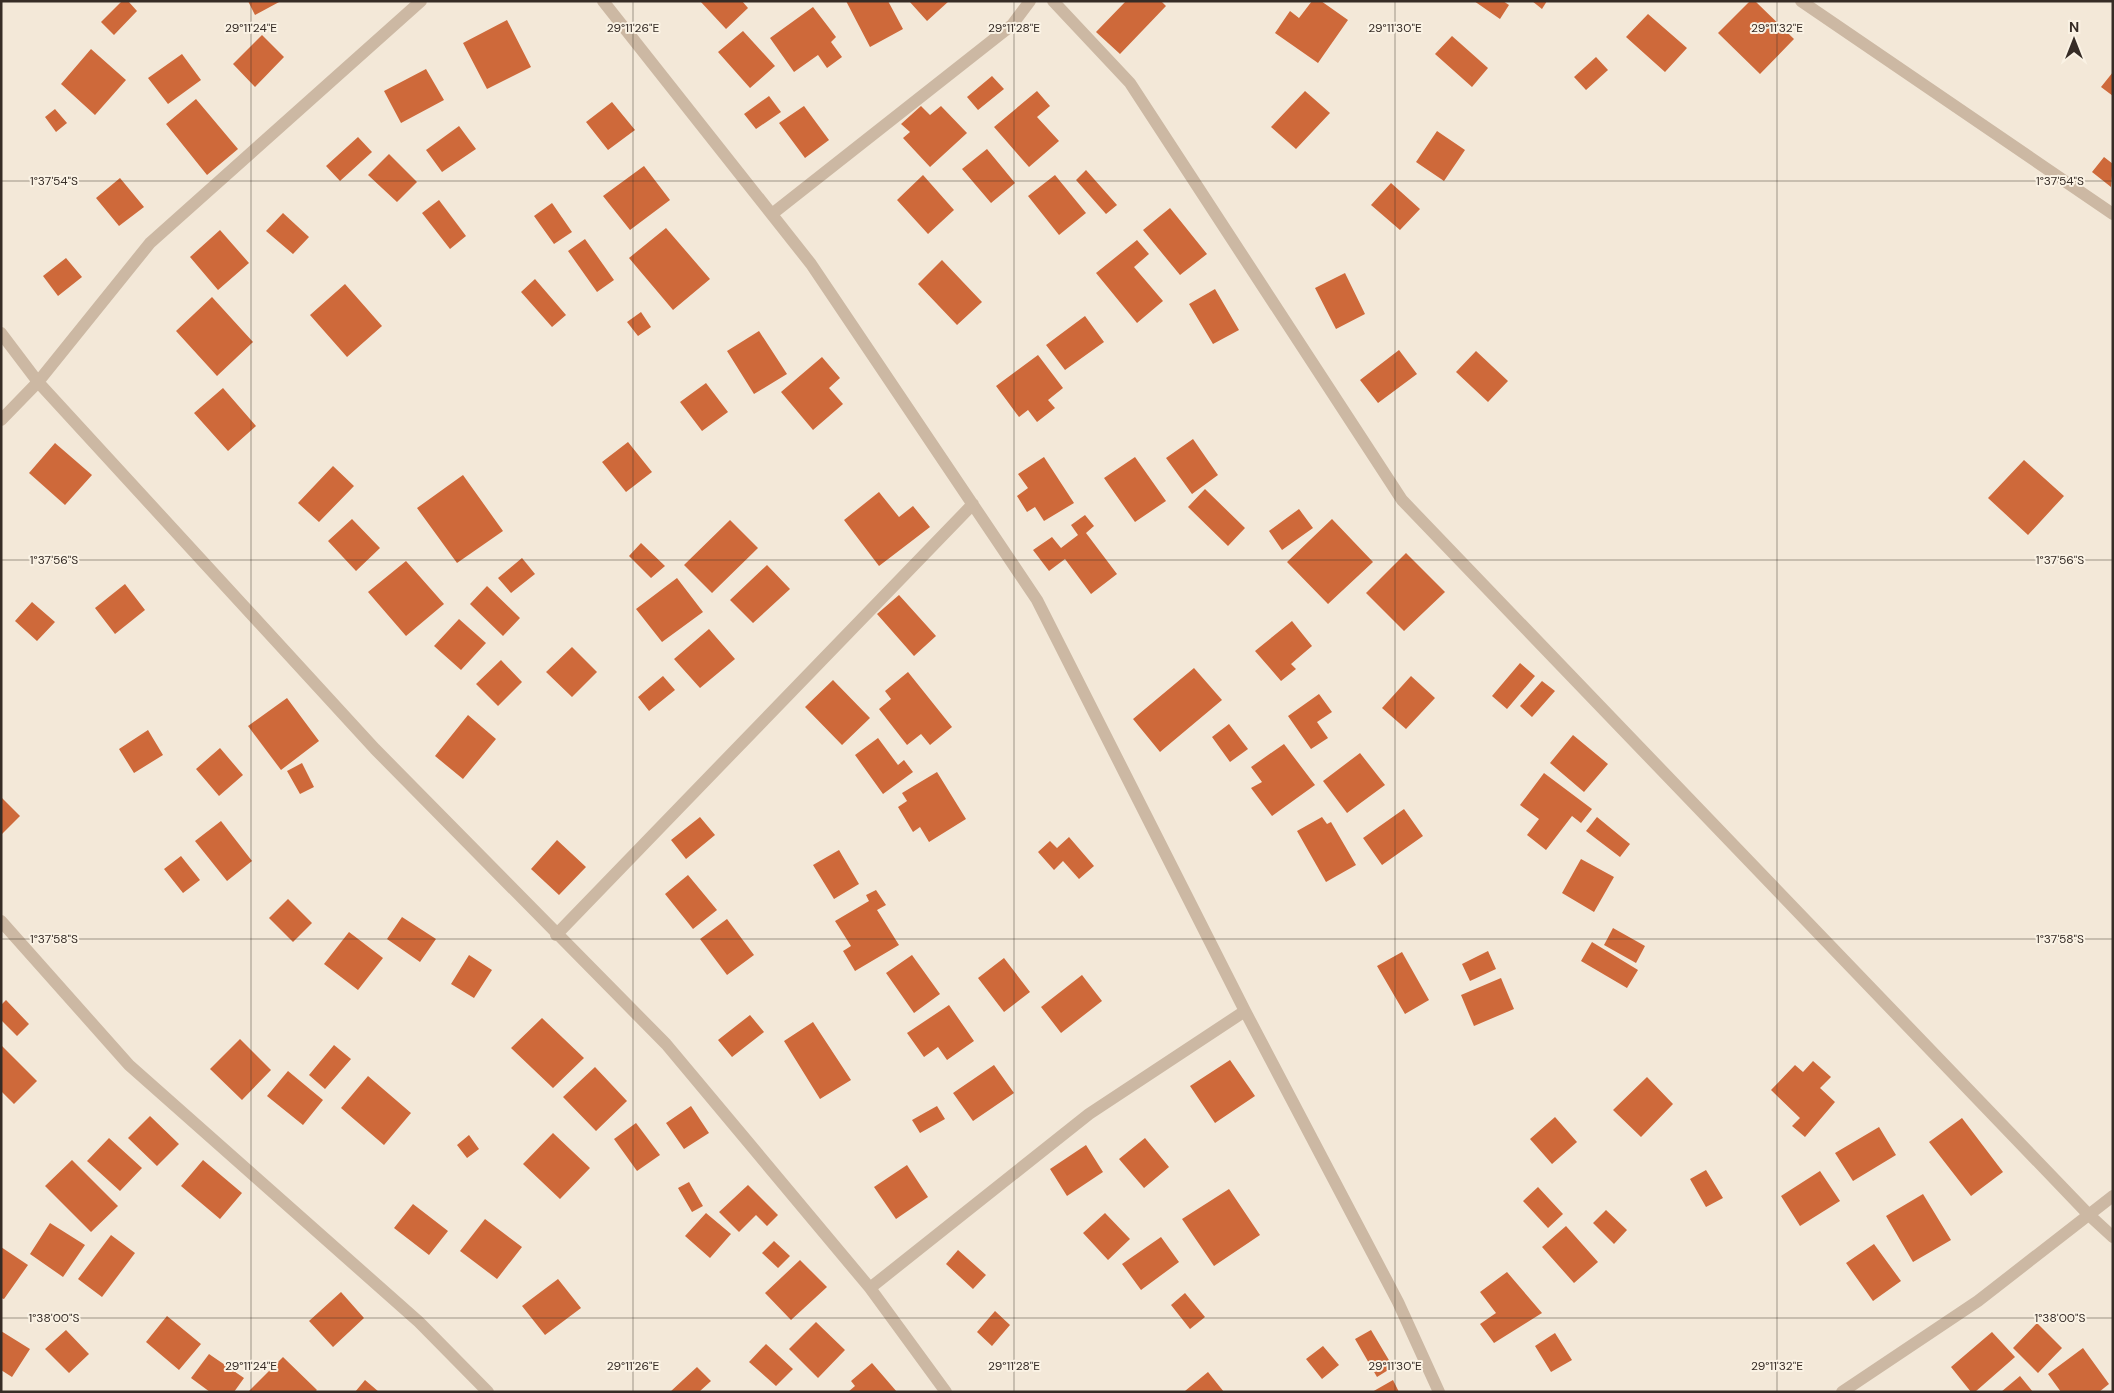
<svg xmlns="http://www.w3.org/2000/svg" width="2114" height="1393" font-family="'DM Sans',sans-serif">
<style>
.building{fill:#ce693a}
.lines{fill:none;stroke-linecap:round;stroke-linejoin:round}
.minor{stroke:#ccb8a3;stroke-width:12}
.ticks{fill:none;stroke:#362c26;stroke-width:1;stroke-opacity:0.45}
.ticks-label{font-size:12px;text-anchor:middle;fill:#362c26;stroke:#faf2e4;stroke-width:4;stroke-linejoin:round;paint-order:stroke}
</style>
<rect width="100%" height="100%" fill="#f3e8d8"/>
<path class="building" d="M 122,1 L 128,1 L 137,11 L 114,35 L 101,22 Z
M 248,1 L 281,1 L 255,15 Z
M 700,1 L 742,1 L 748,8 L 726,29 Z
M 846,1 L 888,1 L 903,29 L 870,47 Z
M 909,1 L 949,1 L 927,21 Z
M 1126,1 L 1161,1 L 1166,6 L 1120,54 L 1096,32 Z
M 1312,1 L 1321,1 L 1348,20 L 1318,63 L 1275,33 L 1290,11 L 1299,18 Z
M 1474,1 L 1503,1 L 1509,5 L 1500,19 Z
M 1532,1 L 1547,1 L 1542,9 Z
M 1750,1 L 1755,1 L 1794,39 L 1760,74 L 1718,33 Z
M 813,7 L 836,37 L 831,42 L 842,57 L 827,68 L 818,55 L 794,72 L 770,38 Z
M 1648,14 L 1687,48 L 1665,72 L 1626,37 Z
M 507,20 L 531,67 L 487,89 L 463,43 Z
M 743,31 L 775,66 L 750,88 L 718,52 Z
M 262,35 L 284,57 L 255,87 L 233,64 Z
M 1452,36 L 1488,68 L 1472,87 L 1435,54 Z
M 91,49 L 126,80 L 95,115 L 61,84 Z
M 182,54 L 201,80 L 168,104 L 148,78 Z
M 1596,57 L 1608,70 L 1586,90 L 1574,77 Z
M 426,69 L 444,100 L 401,123 L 384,91 Z
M 2113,72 L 2113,96 L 2101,87 Z
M 992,76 L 1004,89 L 978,110 L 967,97 Z
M 1037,91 L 1050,106 L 1037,117 L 1059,141 L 1029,167 L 994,127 Z
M 1305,91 L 1330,113 L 1296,149 L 1271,127 Z
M 769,96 L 781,112 L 756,129 L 744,114 Z
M 196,99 L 238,149 L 207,175 L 166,124 Z
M 612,102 L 635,130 L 608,150 L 586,122 Z
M 804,106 L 829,140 L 805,158 L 779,123 Z
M 921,106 L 930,115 L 941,106 L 967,133 L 930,167 L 903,138 L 910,132 L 901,124 Z
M 55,109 L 67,123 L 56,132 L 45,117 Z
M 459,126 L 476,149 L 442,172 L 426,150 Z
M 1437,131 L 1465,150 L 1444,181 L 1416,162 Z
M 358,137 L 372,152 L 340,181 L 326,166 Z
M 987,149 L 1015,183 L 991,203 L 962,169 Z
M 389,154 L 417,182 L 397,202 L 368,175 Z
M 2104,157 L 2113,164 L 2111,187 L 2092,172 Z
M 644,166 L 670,200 L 630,230 L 603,196 Z
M 1086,170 L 1117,205 L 1106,214 L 1076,180 Z
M 923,175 L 954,210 L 928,234 L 897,200 Z
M 1055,175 L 1086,213 L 1059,235 L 1028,196 Z
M 120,178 L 144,207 L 119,226 L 96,198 Z
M 1391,183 L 1420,209 L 1400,230 L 1371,205 Z
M 439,200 L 466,236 L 450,249 L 422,213 Z
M 552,203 L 572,232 L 554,244 L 534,216 Z
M 1170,208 L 1207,254 L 1180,275 L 1143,230 Z
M 283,213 L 309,237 L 293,254 L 266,231 Z
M 666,228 L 710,279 L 673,310 L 629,258 Z
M 220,230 L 249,263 L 218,290 L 190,257 Z
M 585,239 L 614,280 L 597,292 L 568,251 Z
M 1137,240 L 1149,254 L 1134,267 L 1163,301 L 1137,323 L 1096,273 Z
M 66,258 L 82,277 L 58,296 L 43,276 Z
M 942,260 L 982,302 L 957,325 L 918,284 Z
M 1345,273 L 1365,314 L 1336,329 L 1315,288 Z
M 535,279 L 566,315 L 552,327 L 521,292 Z
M 345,284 L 382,326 L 347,357 L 310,315 Z
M 1215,289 L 1239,330 L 1213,344 L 1189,304 Z
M 212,297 L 253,342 L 217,376 L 176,331 Z
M 641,312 L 651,327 L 638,336 L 627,322 Z
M 1085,316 L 1104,342 L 1065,370 L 1046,345 Z
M 759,331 L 787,374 L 754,394 L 727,351 Z
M 1399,350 L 1417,374 L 1378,403 L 1360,380 Z
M 1476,351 L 1508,381 L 1488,402 L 1456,372 Z
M 1038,355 L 1063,388 L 1048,400 L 1055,408 L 1037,422 L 1028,410 L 1019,417 L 996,386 Z
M 822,357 L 840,378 L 829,388 L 843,404 L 813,430 L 781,392 Z
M 706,383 L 728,412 L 702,431 L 680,402 Z
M 223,388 L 256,426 L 228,451 L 194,413 Z
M 1193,439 L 1218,475 L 1192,494 L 1166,458 Z
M 628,442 L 652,472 L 626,492 L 602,462 Z
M 55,443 L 92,475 L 65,505 L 29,473 Z
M 1044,457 L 1074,503 L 1044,521 L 1035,507 L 1027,512 L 1017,496 L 1028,488 L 1018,474 Z
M 1135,457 L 1166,501 L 1135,522 L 1104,478 Z
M 2024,460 L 2064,496 L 2028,535 L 1988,498 Z
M 333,466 L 354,486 L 319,522 L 298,503 Z
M 463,475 L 503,531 L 457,563 L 417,508 Z
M 1205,489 L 1245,528 L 1228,546 L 1188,507 Z
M 879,492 L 899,517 L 913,506 L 930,527 L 879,566 L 844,520 Z
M 1299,509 L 1313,528 L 1282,550 L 1269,531 Z
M 1085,515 L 1094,526 L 1086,533 L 1117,574 L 1091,594 L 1065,559 L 1049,571 L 1033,550 L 1052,537 L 1061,548 L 1078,535 L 1071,525 Z
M 352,519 L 380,548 L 356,571 L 328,541 Z
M 1332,519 L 1373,562 L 1328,604 L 1287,562 Z
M 730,520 L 758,548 L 712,593 L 684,565 Z
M 641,543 L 665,566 L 651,578 L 629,556 Z
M 1406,553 L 1445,592 L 1404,631 L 1366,593 Z
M 522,558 L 535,574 L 511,593 L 498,578 Z
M 406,561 L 444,604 L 406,636 L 368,592 Z
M 767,565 L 790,589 L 753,623 L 730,600 Z
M 677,578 L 703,612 L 662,642 L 636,609 Z
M 125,584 L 145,610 L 115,634 L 95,608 Z
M 487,586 L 520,618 L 503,636 L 470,604 Z
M 899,595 L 936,636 L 914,656 L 877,614 Z
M 32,602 L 55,622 L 37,641 L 15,621 Z
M 459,619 L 486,643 L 461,670 L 434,646 Z
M 1292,621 L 1312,646 L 1291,664 L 1296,669 L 1281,681 L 1255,651 Z
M 709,629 L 735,659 L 700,688 L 674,659 Z
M 572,647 L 597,672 L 572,697 L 546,672 Z
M 501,660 L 522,682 L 498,706 L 476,684 Z
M 1520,663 L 1535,676 L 1507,709 L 1492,696 Z
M 1194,668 L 1222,700 L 1160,752 L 1133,719 Z
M 908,672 L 952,727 L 930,745 L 921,734 L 907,745 L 879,709 L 891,699 L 885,691 Z
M 663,676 L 675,690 L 649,711 L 638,697 Z
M 1411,676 L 1435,698 L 1406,729 L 1382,708 Z
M 833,680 L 870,718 L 842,745 L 805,707 Z
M 1542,681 L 1555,691 L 1532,717 L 1520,706 Z
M 1319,694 L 1332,712 L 1317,722 L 1328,738 L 1311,749 L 1288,716 Z
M 287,698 L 319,741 L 281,770 L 248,726 Z
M 468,715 L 496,739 L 463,779 L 435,756 Z
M 1229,724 L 1248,749 L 1230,762 L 1212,737 Z
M 148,730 L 163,755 L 134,773 L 119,749 Z
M 1573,735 L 1608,764 L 1584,792 L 1550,763 Z
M 878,738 L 898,765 L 904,760 L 913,772 L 883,794 L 855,755 Z
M 1284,744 L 1315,785 L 1272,816 L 1251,788 L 1262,782 L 1251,767 Z
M 220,748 L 243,775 L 219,796 L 196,769 Z
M 1360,753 L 1385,785 L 1347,813 L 1323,781 Z
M 302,763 L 314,787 L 300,794 L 287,771 Z
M 937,772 L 966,819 L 929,842 L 920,827 L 913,832 L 898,807 L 907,801 L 902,793 Z
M 1544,773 L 1592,809 L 1581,823 L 1572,816 L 1546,850 L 1527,835 L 1539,819 L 1520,805 Z
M 1,797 L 20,816 L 1,835 Z
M 1404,809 L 1423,836 L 1382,865 L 1363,838 Z
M 700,817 L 715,835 L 686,859 L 671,840 Z
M 1322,817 L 1327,824 L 1331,822 L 1356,865 L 1326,882 L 1297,831 Z
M 1597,817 L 1630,844 L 1620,857 L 1586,831 Z
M 221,821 L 252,861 L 227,881 L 195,841 Z
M 1069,837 L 1094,866 L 1079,879 L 1063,861 L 1054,870 L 1038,852 L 1050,841 L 1057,848 Z
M 557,840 L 586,867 L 559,895 L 531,869 Z
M 839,850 L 859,884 L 834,899 L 813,865 Z
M 181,856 L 200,880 L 183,893 L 164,869 Z
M 1581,859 L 1614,877 L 1594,912 L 1562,893 Z
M 688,875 L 717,910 L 693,929 L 665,894 Z
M 876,890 L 886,905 L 877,910 L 899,945 L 855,971 L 843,951 L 851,946 L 835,921 L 869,901 L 866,895 Z
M 288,899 L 312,923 L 293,942 L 269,918 Z
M 402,917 L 436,939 L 420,962 L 387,939 Z
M 727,919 L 754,955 L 727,975 L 700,939 Z
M 1613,928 L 1645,946 L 1636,963 L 1604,945 Z
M 349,932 L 383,958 L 358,990 L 324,964 Z
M 1592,942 L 1638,970 L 1627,988 L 1581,961 Z
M 1488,951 L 1496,969 L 1470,981 L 1462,964 Z
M 1402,952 L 1429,1000 L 1405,1014 L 1377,966 Z
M 469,955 L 492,970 L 474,998 L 451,984 Z
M 912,955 L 940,994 L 914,1013 L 886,973 Z
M 1004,958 L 1030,992 L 1004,1012 L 978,978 Z
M 1082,975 L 1102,1001 L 1061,1033 L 1041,1007 Z
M 1501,978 L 1514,1009 L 1474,1026 L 1461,995 Z
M 6,1000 L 29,1024 L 17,1036 L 1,1020 L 1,1005 Z
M 949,1005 L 974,1041 L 947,1060 L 938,1047 L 924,1057 L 907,1033 Z
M 750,1015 L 764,1032 L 732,1057 L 718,1040 Z
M 542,1018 L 584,1058 L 553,1088 L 511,1048 Z
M 813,1022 L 851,1080 L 820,1099 L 784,1041 Z
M 240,1039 L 271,1070 L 242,1100 L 210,1069 Z
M 1,1045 L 37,1081 L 14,1104 L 1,1091 Z
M 334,1045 L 351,1059 L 325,1089 L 309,1075 Z
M 1230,1060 L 1255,1096 L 1215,1123 L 1190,1086 Z
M 1813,1061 L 1831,1077 L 1820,1088 L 1835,1102 L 1805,1137 L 1792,1126 L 1800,1118 L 1771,1090 L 1795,1065 L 1803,1072 Z
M 994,1065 L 1014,1093 L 973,1121 L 953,1093 Z
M 595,1067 L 627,1101 L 596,1131 L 563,1097 Z
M 288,1071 L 323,1100 L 303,1125 L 267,1096 Z
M 368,1076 L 411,1113 L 384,1145 L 341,1108 Z
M 1647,1077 L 1673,1104 L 1641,1137 L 1613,1110 Z
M 691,1106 L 709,1133 L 684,1149 L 666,1123 Z
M 937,1106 L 945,1119 L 920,1133 L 912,1120 Z
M 150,1116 L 179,1144 L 157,1166 L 128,1138 Z
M 1555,1117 L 1577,1142 L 1552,1164 L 1530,1139 Z
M 1962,1118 L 2003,1172 L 1971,1196 L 1929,1142 Z
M 636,1123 L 660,1155 L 637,1171 L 614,1139 Z
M 1879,1127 L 1896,1155 L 1853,1181 L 1835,1153 Z
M 553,1133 L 590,1168 L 560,1199 L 523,1164 Z
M 469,1135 L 479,1149 L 467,1158 L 457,1145 Z
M 109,1138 L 142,1168 L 120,1191 L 87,1161 Z
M 1145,1138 L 1169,1167 L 1144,1188 L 1119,1159 Z
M 1086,1145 L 1103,1172 L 1067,1196 L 1050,1169 Z
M 72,1160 L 118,1206 L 91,1232 L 45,1186 Z
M 203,1160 L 242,1193 L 220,1219 L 181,1186 Z
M 907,1165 L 928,1197 L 896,1219 L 874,1187 Z
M 1706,1170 L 1723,1198 L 1706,1207 L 1690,1179 Z
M 1820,1171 L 1840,1201 L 1800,1226 L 1781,1196 Z
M 689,1182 L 703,1206 L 692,1212 L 678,1188 Z
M 748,1185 L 778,1215 L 767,1226 L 756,1215 L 739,1232 L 719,1212 Z
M 1538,1187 L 1563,1214 L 1548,1228 L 1523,1201 Z
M 1229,1189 L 1260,1235 L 1214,1266 L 1182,1219 Z
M 1923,1194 L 1951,1240 L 1913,1262 L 1886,1216 Z
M 413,1204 L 448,1231 L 429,1255 L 394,1228 Z
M 1606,1210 L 1627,1230 L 1614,1244 L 1593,1223 Z
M 706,1213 L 731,1234 L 710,1258 L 685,1236 Z
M 1105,1213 L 1130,1239 L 1108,1260 L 1083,1233 Z
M 485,1219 L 522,1247 L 497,1279 L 460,1251 Z
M 50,1223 L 85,1245 L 63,1277 L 30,1254 Z
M 1566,1226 L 1598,1262 L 1574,1283 L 1542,1247 Z
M 111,1235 L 135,1253 L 102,1297 L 78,1279 Z
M 1161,1237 L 1179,1262 L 1141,1290 L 1122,1264 Z
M 774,1241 L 790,1256 L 778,1268 L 762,1253 Z
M 1874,1244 L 1901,1281 L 1873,1301 L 1846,1263 Z
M 1,1247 L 28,1265 L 4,1299 L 1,1298 Z
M 958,1250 L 986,1275 L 973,1289 L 946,1264 Z
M 800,1260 L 827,1287 L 791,1320 L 765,1293 Z
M 1507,1272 L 1542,1313 L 1494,1343 L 1480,1324 L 1496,1313 L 1480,1292 Z
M 558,1279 L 581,1308 L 545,1335 L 522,1306 Z
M 341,1292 L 364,1318 L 333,1347 L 309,1321 Z
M 1185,1293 L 1205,1317 L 1190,1329 L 1171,1305 Z
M 995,1311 L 1010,1325 L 992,1346 L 977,1332 Z
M 167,1316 L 201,1344 L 179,1370 L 146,1342 Z
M 816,1322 L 845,1350 L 818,1378 L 789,1349 Z
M 2037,1323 L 2062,1348 L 2038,1373 L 2013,1348 Z
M 66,1330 L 89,1354 L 69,1373 L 45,1349 Z
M 1371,1330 L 1393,1367 L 1377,1377 L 1355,1339 Z
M 1,1331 L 30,1349 L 12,1377 L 1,1370 Z
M 1992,1332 L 2015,1357 L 1975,1392 L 1971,1392 L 1951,1367 Z
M 1555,1333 L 1572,1360 L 1551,1372 L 1535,1346 Z
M 766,1344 L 793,1369 L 776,1386 L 749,1362 Z
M 1323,1346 L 1339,1365 L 1322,1379 L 1306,1359 Z
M 2083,1348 L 2109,1384 L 2099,1392 L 2061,1392 L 2048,1374 Z
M 209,1354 L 244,1378 L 234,1392 L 210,1392 L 191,1378 Z
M 283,1357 L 317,1390 L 315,1392 L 248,1392 Z
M 872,1363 L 897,1392 L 848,1392 L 855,1386 L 851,1381 Z
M 697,1367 L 711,1381 L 699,1392 L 670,1392 Z
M 1208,1372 L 1224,1392 L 1186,1392 L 1185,1391 Z
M 2020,1376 L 2033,1392 L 2001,1392 Z
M 365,1380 L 379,1392 L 355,1392 Z
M 1393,1380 L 1399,1392 L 1372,1392 Z"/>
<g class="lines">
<path class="minor" d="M 603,1 L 811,264 L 1037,600 L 1245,1011 L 1398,1302 L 1439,1392
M 1053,1 L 1130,83 L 1402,500 L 2089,1215 L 2113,1237
M 1801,1 L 2113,214
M 772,214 L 1012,25 L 1030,1
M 1,333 L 38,382 L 375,749 L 666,1044 L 870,1288 L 946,1392
M 1,420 L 38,382 L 150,243 L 421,1
M 1,921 L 129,1065 L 419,1322 L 488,1392
M 556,935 L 973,504
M 870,1288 L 1089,1114 L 1245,1011
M 1842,1392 L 1978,1301 L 2113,1196"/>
</g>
<path class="ticks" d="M 251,1 L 251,1392M 633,1 L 633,1392M 1014,1 L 1014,1392M 1395,1 L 1395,1392M 1777,1 L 1777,1392M 1,181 L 2113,181M 1,560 L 2113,560M 1,939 L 2113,939M 1,1318 L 2113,1318"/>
<g class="ticks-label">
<text x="251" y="32">29°11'24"E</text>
<text x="633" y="32">29°11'26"E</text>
<text x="1014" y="32">29°11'28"E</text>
<text x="1395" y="32">29°11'30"E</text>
<text x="1777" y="32">29°11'32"E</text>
<text x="54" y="185">1°37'54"S</text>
<text x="2060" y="185">1°37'54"S</text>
<text x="54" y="564">1°37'56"S</text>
<text x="2060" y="564">1°37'56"S</text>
<text x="54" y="943">1°37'58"S</text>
<text x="2060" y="943">1°37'58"S</text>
<text x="54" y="1322">1°38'00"S</text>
<text x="2060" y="1322">1°38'00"S</text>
<text x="251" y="1370">29°11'24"E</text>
<text x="633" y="1370">29°11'26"E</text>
<text x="1014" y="1370">29°11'28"E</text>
<text x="1395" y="1370">29°11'30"E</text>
<text x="1777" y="1370">29°11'32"E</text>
</g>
<rect width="2114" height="1393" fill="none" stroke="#362c26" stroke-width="5"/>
<g transform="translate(2074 40)" stroke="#faf2e4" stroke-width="4" paint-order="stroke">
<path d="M0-4L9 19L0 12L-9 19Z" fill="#362c26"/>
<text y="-8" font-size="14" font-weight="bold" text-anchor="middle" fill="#362c26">N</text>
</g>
</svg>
